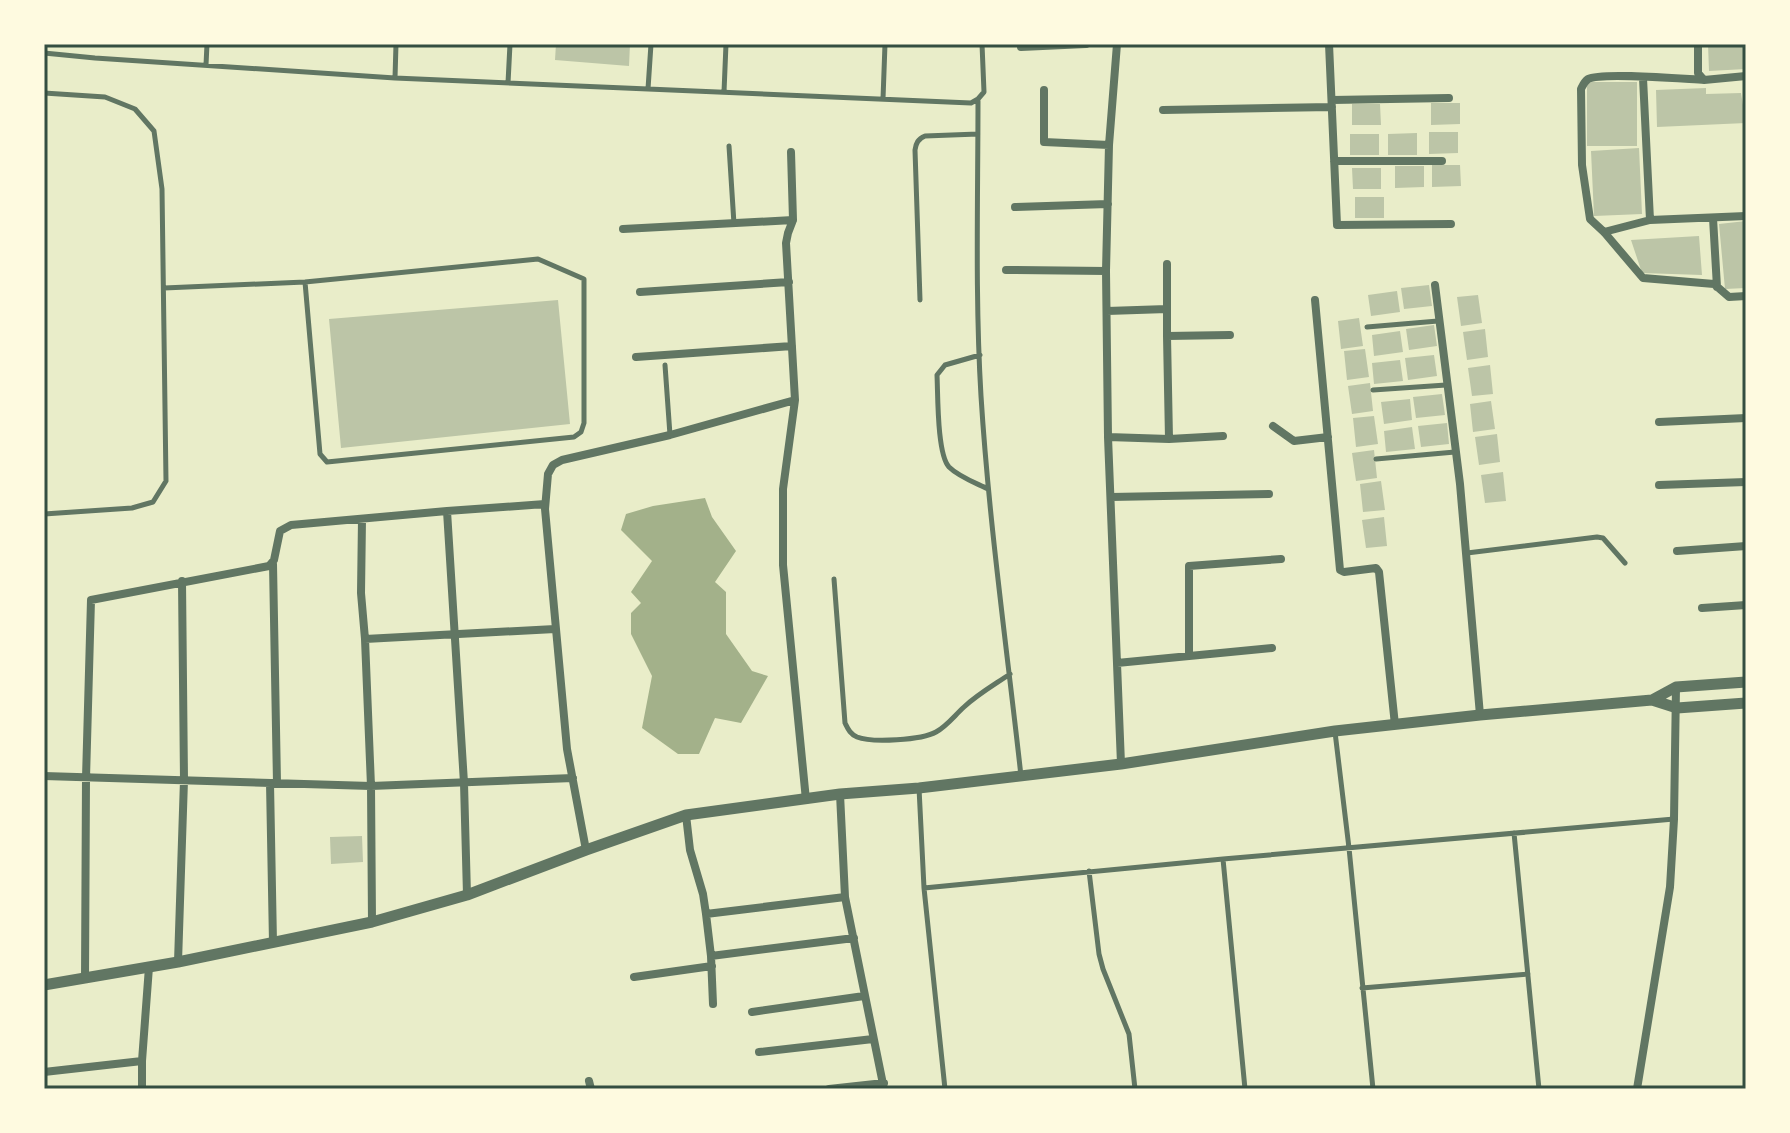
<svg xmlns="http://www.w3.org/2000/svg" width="1790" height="1133" font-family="Arial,sans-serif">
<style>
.water{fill:#a3b18a}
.building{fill:#bcc5a7}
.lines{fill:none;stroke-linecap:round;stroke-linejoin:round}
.service{stroke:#617663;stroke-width:5}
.minor{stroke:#617663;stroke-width:8}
.tertiary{stroke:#617663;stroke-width:11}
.neatline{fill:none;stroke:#344e41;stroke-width:3}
</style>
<rect width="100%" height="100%" fill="#e9edc9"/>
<path class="water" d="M 705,498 L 712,517 L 736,551 L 715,582 L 726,592 L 726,634 L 752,671 L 768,676 L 741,723 L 715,718 L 699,754 L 678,754 L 642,728 L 652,676 L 631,634 L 631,613 L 641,603 L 631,592 L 652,561 L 621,530 L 626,514 L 653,506 Z"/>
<path class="building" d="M 556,44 L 630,44 L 629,66 L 555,60 Z
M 1708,44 L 1746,44 L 1746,69 L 1709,71 Z
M 1587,82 L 1637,82 L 1637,146 L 1587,146 Z
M 1706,88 L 1706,94 L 1741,93 L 1746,123 L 1657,127 L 1656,90 Z
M 1431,103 L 1460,103 L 1460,124 L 1431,125 Z
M 1352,104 L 1380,104 L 1381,125 L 1352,125 Z
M 1429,132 L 1458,132 L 1458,153 L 1429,154 Z
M 1417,133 L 1417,155 L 1388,155 L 1388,134 Z
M 1350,134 L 1379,134 L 1379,155 L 1350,155 Z
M 1639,148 L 1642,214 L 1594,216 L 1591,151 Z
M 1432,165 L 1460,165 L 1461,186 L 1432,187 Z
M 1395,166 L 1424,166 L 1424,187 L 1395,188 Z
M 1352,168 L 1381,168 L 1381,189 L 1353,189 Z
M 1355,197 L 1384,197 L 1384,218 L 1355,218 Z
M 1746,221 L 1746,288 L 1725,289 L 1719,224 Z
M 1699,236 L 1702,275 L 1642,273 L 1631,240 Z
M 1429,285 L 1432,306 L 1404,309 L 1401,288 Z
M 1397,291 L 1400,312 L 1371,316 L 1368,295 Z
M 1478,295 L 1482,323 L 1461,326 L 1457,297 Z
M 558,300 L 570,424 L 341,448 L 329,319 Z
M 1359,318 L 1363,346 L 1341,349 L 1338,321 Z
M 1434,325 L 1437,346 L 1409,350 L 1406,329 Z
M 1485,329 L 1488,357 L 1467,360 L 1463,332 Z
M 1400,331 L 1403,352 L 1374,356 L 1372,335 Z
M 1365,349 L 1369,377 L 1347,380 L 1344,351 Z
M 1434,355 L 1437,376 L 1408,380 L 1405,358 Z
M 1400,360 L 1403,381 L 1374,384 L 1372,363 Z
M 1490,365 L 1493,394 L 1472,396 L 1468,368 Z
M 1370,383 L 1373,411 L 1352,414 L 1348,386 Z
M 1442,394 L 1445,415 L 1416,418 L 1413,397 Z
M 1410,399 L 1412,420 L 1384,424 L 1381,402 Z
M 1491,401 L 1495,429 L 1473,432 L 1470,404 Z
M 1374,416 L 1378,444 L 1356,447 L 1353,418 Z
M 1447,423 L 1449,444 L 1421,447 L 1418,426 Z
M 1412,427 L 1415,449 L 1386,452 L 1384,431 Z
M 1497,434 L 1500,462 L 1479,465 L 1475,437 Z
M 1374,450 L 1377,478 L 1356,481 L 1352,453 Z
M 1503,472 L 1506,501 L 1485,503 L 1481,475 Z
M 1381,481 L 1385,510 L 1363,512 L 1360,484 Z
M 1384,517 L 1387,546 L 1366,548 L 1362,520 Z
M 362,836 L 363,862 L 331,864 L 330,837 Z"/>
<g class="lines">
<path class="service" d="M 44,53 L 95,58 L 395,78 L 648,89 L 651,44
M 206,65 L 207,44
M 395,78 L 396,44
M 508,83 L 510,44
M 648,89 L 971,103 L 978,99 L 984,92 L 982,44
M 724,92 L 726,44
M 44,93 L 105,97 L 135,109 L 154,131 L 162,189 L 166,481 L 153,502 L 132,508 L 44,514
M 883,99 L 885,44
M 978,99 C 978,198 975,297 981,396 C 989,523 1007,649 1021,776
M 729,146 L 734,224
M 164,288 L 305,282 L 538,259 L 584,279 L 584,423 L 581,432 L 574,437 L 327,462 L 320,454 L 305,282
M 920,300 L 915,150 C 916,143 918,139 925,136 L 978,134
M 1367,327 L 1438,321
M 980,355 L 945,365 L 937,375 C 938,395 937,454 949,467 C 959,477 976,483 988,489
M 665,365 L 670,435
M 1373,390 L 1446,385
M 1376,459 L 1455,452
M 1467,553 L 1597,537 L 1603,538 L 1625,563
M 834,579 L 845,723 C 848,729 850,734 857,737 C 872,743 922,740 936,732 C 947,726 955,715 964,707 C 978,694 994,685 1010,674
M 1335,732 L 1349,848 L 1373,1089
M 919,788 L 924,888 L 945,1089
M 1514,833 L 1539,1089
M 1223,859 L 1674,819
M 1089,871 L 1099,954 L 1103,969 L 1129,1034 L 1135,1089
M 924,888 L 1223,859 L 1245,1089
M 1362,988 L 1528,974"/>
<path class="minor" d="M 1117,44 L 1109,145 L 1106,271 L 1108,437 L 1121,764
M 1329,44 L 1337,225 L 1451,224
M 1698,44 L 1698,73 L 1704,80 C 1684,79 1601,72 1588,79 C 1584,82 1583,85 1581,89 L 1582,165 L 1590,219 L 1604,232 L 1643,278 L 1714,284 L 1729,297 L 1746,296
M 1021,47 L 1086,44
M 1704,80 L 1746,76
M 1044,90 L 1044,142 L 1109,145
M 1332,100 L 1449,98
M 1163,110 L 1332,107
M 791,152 L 793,220 L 788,233 L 786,243 L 795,400
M 1334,161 L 1442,161
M 1015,207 L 1108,204
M 1713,218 L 1717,287
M 1650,220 L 1746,216
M 623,229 L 793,220
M 1604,232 L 1650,220 L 1643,78
M 1167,264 L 1167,336
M 1006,270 L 1106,271
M 1435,285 L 1460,484 L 1480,715
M 640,292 L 789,282
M 1315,300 L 1340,570 L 1344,572 L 1376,568 L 1379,572 L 1395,725
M 1107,311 L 1167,309
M 636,357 L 792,346
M 1659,422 L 1746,418
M 1273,426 L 1294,441 L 1328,437
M 1108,437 L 1169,439 L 1223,436
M 1169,439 L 1167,336 L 1230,335
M 1659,485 L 1746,482
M 1111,497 L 1269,494
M 362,519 L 361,593 L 365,639
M 1677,551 L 1746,546
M 273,564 L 277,783
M 1702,608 L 1746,605
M 1189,656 L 1189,566 L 1281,559
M 1117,663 L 1272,648
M 44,776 L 371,786 L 573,778
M 270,783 L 273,943
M 840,794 L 845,897 L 884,1089
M 686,815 L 690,850 L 703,894 L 706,914 L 711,956 L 713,1004
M 586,850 L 567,749 L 545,509 L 548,474 L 553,465 L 562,460 L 670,435 L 795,400 L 783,489 L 783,565 L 806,800
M 467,895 L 464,783 L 447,511 L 545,504
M 706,914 L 845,897
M 372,922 L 371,786 L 365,639 L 555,629
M 711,956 L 854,938
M 178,962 L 184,780 L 182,581
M 634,977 L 712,966
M 85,979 L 86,778 L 91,600 L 269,566 L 274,560 L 280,531 L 291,525 L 447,511
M 752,1012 L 864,996
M 759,1052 L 873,1039
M 44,1072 L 142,1061
M 589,1081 L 591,1089
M 142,1089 L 142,1061 L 149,967
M 829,1089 L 884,1083
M 1637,1089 L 1670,887 L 1674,819 L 1676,687"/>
<path class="tertiary" d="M 1652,700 L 1676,687 L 1746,682
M 44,985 L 178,962 L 372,922 L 467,895 L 586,850 L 686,815 L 840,794 L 919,788 L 1121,764 L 1335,731 L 1480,715 L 1652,700 L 1677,708 L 1746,703"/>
</g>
<rect width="1790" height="1133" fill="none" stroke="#fefae0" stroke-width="92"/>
<rect x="46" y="46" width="1698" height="1041" class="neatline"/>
</svg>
